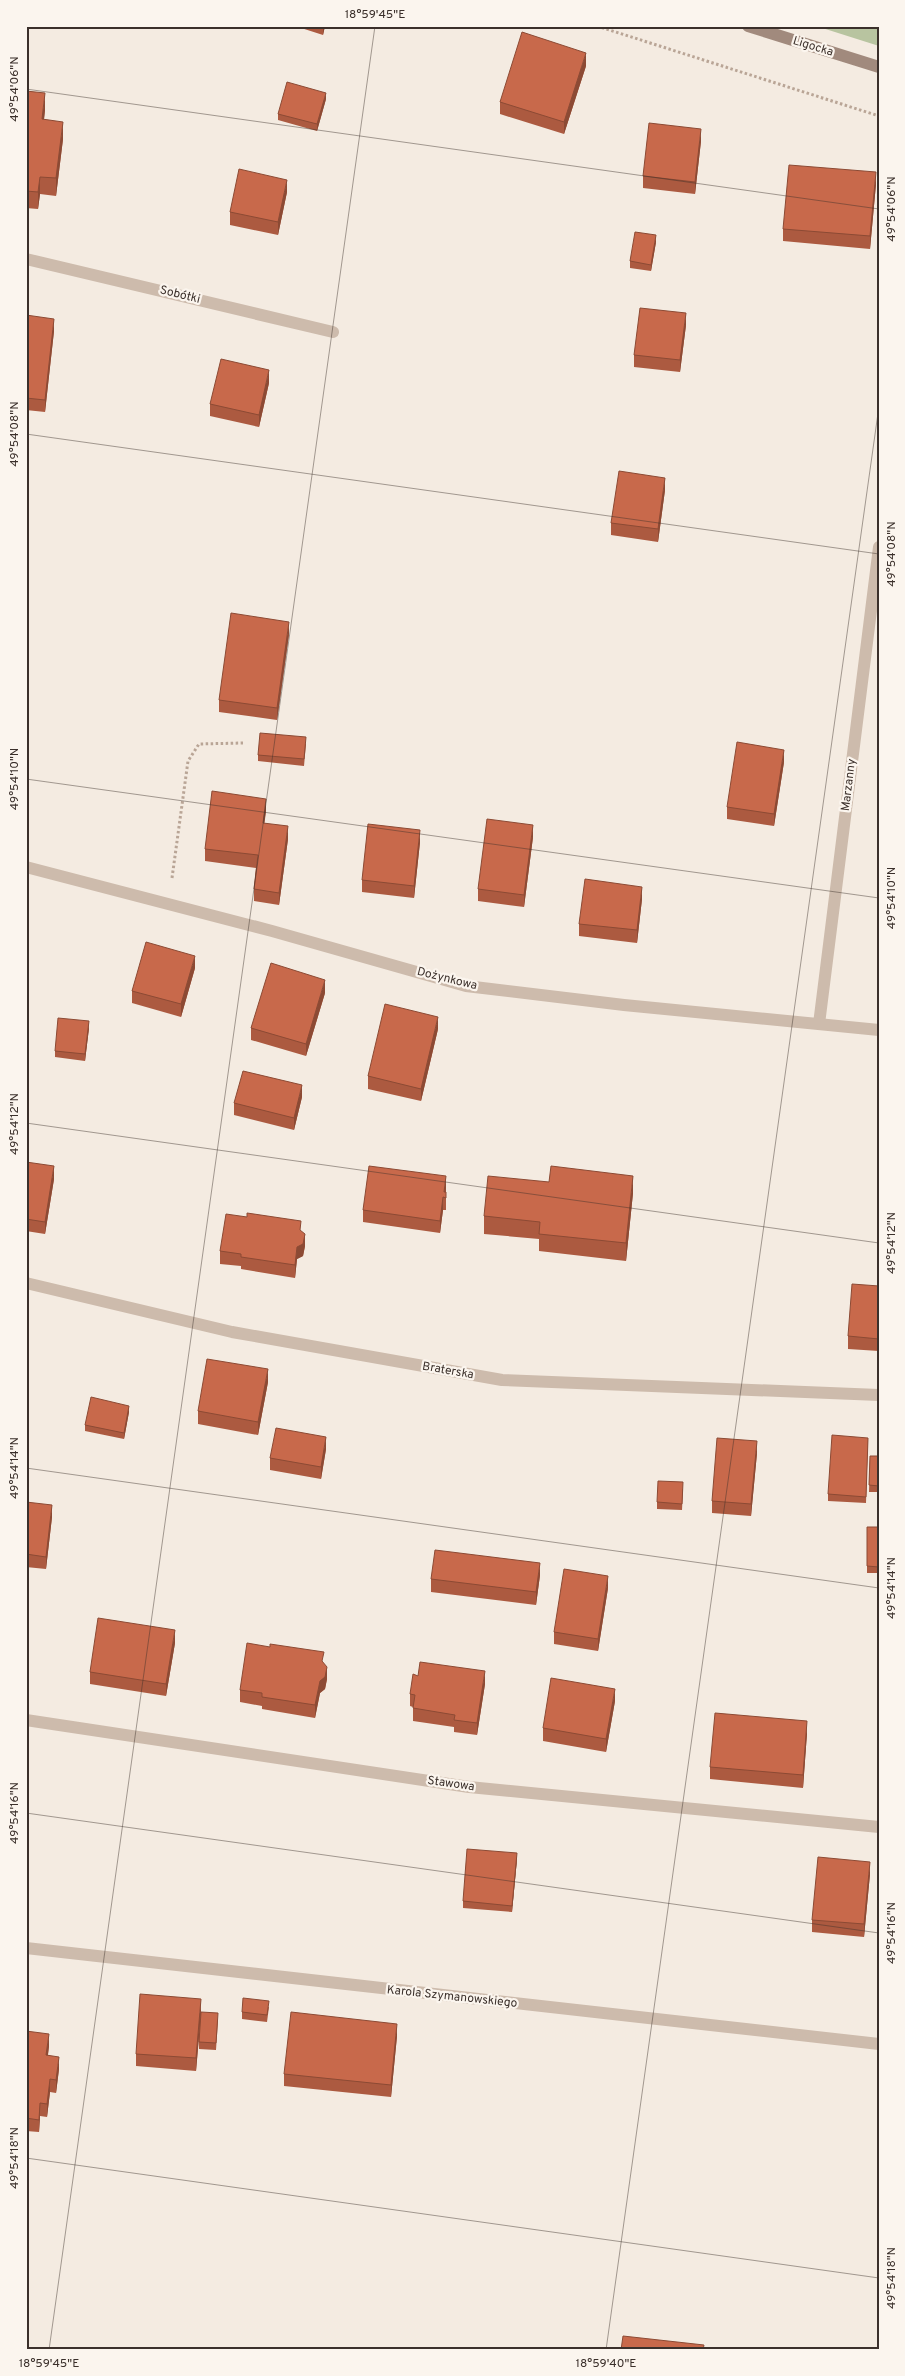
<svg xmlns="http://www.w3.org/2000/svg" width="905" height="2376" font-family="Overpass,sans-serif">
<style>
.green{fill:#b8c4a0}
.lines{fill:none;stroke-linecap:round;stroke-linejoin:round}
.path{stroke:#b9a596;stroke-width:3;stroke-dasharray:2.5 2.5;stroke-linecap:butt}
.street{stroke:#cdbbac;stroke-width:12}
.secondary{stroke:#a18a7d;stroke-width:12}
.wall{fill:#ac5a40}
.shaded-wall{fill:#8c4a34}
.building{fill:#c8694b;stroke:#8c4a34}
.ticks{fill:none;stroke:#3b302b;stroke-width:1;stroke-opacity:0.45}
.labels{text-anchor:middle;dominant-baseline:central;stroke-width:4.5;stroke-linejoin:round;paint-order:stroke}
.street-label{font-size:12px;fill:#3b302b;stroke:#fbf5ee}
.neatline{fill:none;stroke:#3b302b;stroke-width:2}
.ticks-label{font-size:12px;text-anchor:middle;fill:#3b302b}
</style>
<rect width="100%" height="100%" fill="#f4ebe1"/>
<path class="green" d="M 816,26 L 879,26 L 879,46 Z"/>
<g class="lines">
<path class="path" d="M 597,26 L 879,116
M 172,878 L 188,761 L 199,744 L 243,743"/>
<path class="street" d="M 26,259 L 333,332
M 26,867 L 272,931 L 466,986 L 624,1005 L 879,1030
M 819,1024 L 879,547
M 26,1283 L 232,1332 L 502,1380 L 879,1395
M 26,1720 L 469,1787 L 879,1827
M 26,1948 L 879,2044"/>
<path class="secondary" d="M 748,26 L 879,67"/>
</g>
<path class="wall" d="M 295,26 L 325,26 L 323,35 Z
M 586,66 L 564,134 L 500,114 L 500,102 Z
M 26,91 L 45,110 L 44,119 L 63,139 L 56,196 L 40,194 L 38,209 L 26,208 Z
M 326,99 L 317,131 L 278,120 L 278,114 Z
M 701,141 L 695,194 L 643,188 L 643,176 Z
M 876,184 L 870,249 L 783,241 L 783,229 Z
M 287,192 L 278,235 L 230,225 L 230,212 Z
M 656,242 L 651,271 L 630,268 L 630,261 Z
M 26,315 L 54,331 L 45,412 L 26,410 Z
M 686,325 L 680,372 L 634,367 L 634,355 Z
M 269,383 L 259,427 L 210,416 L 210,404 Z
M 665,490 L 658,542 L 611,535 L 611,523 Z
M 289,634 L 277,720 L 219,712 L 219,700 Z
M 306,744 L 304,766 L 258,761 L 258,755 Z
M 784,762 L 774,826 L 727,819 L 727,807 Z
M 266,811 L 264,823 L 288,839 L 279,905 L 254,901 L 254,889 L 256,868 L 205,861 L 205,849 Z
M 533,837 L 524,907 L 478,901 L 478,889 Z
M 420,842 L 414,898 L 362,892 L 362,880 Z
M 642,899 L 637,943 L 579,936 L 579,924 Z
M 879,951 L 879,969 L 878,969 Z
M 195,968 L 181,1017 L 132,1003 L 132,991 Z
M 325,993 L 306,1056 L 251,1040 L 251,1028 Z
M 89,1028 L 85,1061 L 55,1057 L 55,1051 Z
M 438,1029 L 421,1101 L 368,1089 L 368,1076 Z
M 302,1097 L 294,1130 L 234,1115 L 234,1103 Z
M 26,1162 L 54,1179 L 45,1234 L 26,1231 Z
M 549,1182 L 633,1193 L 626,1261 L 539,1251 L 539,1239 L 484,1234 L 484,1216 Z
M 446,1188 L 446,1210 L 443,1210 L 440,1233 L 363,1222 L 363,1210 Z
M 247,1217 L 301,1231 L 305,1246 L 303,1256 L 297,1259 L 295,1278 L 241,1269 L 241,1266 L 220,1264 L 220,1251 Z
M 879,1286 L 879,1351 L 848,1349 L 848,1336 Z
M 268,1382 L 258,1435 L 198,1424 L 198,1411 Z
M 129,1412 L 124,1439 L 85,1431 L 85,1425 Z
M 868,1438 L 866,1503 L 828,1501 L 828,1494 Z
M 326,1449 L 321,1479 L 270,1470 L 270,1458 Z
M 757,1453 L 751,1516 L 712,1513 L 712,1501 Z
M 870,1456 L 879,1456 L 879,1492 L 869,1492 Z
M 683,1489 L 682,1510 L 657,1509 L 657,1502 Z
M 26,1502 L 52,1517 L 46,1569 L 26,1567 Z
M 867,1527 L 879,1527 L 879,1573 L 867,1573 Z
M 540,1575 L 536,1605 L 431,1592 L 431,1579 Z
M 608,1588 L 598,1651 L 554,1644 L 554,1632 Z
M 175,1643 L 166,1696 L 90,1684 L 90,1672 Z
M 324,1664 L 327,1679 L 325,1689 L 320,1693 L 315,1718 L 262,1709 L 262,1706 L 240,1702 L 240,1690 Z
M 418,1676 L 485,1684 L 477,1735 L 454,1732 L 454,1727 L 413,1721 L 413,1707 L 410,1706 L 410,1694 Z
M 615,1701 L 606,1752 L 543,1741 L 543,1728 Z
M 807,1733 L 803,1788 L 710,1779 L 710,1767 Z
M 517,1859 L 512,1912 L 463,1908 L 463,1901 Z
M 870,1874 L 864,1937 L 812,1932 L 812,1920 Z
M 269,2007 L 267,2022 L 242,2019 L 242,2012 Z
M 201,2012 L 218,2020 L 216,2050 L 199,2049 L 199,2038 L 196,2071 L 136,2066 L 136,2054 Z
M 26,2031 L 49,2046 L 48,2055 L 59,2069 L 56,2093 L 50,2092 L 47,2117 L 40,2116 L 39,2132 L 26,2131 Z
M 397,2036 L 391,2097 L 284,2086 L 284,2074 Z"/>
<path class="shaded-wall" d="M 323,26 L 325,26 L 323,35 Z
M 586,53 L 586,66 L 564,134 L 564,122 Z
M 45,93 L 45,110 L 42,137 L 42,119 Z
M 326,93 L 326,99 L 317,131 L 317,124 Z
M 63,122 L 63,139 L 56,196 L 56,178 Z
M 701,129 L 701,141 L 695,194 L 695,182 Z
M 876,172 L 876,184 L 870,249 L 870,236 Z
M 40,177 L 40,194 L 38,209 L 38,192 Z
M 287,180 L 287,192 L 278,235 L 278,222 Z
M 656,235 L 656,242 L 651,271 L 651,265 Z
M 686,313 L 686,325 L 680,372 L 680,360 Z
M 54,319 L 54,331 L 45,412 L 45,400 Z
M 269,370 L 269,383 L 259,427 L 259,415 Z
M 665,478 L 665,490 L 658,542 L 658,529 Z
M 289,622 L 289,634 L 277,720 L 277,708 Z
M 784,750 L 784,762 L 774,826 L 774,814 Z
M 266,799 L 266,811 L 263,835 L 263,823 Z
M 533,825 L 533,837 L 524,907 L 524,895 Z
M 288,826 L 288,839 L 279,905 L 279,893 Z
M 420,830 L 420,842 L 414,898 L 414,886 Z
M 642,887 L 642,899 L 637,943 L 637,930 Z
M 195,956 L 195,968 L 181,1017 L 181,1004 Z
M 325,980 L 325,993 L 306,1056 L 306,1044 Z
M 438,1017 L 438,1029 L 421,1101 L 421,1089 Z
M 89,1021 L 89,1028 L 85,1061 L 85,1054 Z
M 302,1085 L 302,1097 L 294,1130 L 294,1118 Z
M 54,1166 L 54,1179 L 45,1234 L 45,1222 Z
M 446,1176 L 446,1188 L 445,1198 L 444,1192 Z
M 633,1176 L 633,1193 L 626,1261 L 626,1243 Z
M 443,1197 L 443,1210 L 440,1233 L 440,1221 Z
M 305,1234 L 305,1246 L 303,1256 L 297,1259 L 295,1278 L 295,1265 L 297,1247 Z
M 268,1369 L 268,1382 L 258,1435 L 258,1422 Z
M 129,1406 L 129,1412 L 124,1439 L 124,1433 Z
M 326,1437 L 326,1449 L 321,1479 L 321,1467 Z
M 757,1441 L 757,1453 L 751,1516 L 751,1504 Z
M 52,1505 L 52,1517 L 46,1569 L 46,1557 Z
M 540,1563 L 540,1575 L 536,1605 L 536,1592 Z
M 608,1576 L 608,1588 L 598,1651 L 598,1639 Z
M 175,1630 L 175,1643 L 166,1696 L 166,1684 Z
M 327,1667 L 327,1679 L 325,1689 L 320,1693 L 315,1718 L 315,1705 L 320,1681 Z
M 485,1671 L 485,1684 L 477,1735 L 477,1723 Z
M 615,1689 L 615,1701 L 606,1752 L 606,1739 Z
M 807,1721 L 807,1733 L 803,1788 L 803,1775 Z
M 517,1853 L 517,1859 L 512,1912 L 512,1906 Z
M 870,1862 L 870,1874 L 864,1937 L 864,1924 Z
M 201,1999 L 201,2011 L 196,2071 L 196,2058 Z
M 397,2024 L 397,2036 L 391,2097 L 391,2085 Z
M 49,2034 L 49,2046 L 46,2068 L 46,2055 Z
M 59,2057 L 59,2069 L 56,2093 L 56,2080 Z
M 50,2079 L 50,2092 L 47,2117 L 47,2104 Z
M 40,2103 L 40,2116 L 39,2132 L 39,2120 Z"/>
<path class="building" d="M 522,32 L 586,53 L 564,122 L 500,102 Z
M 287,82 L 326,93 L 317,124 L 278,114 Z
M 26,91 L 45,93 L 42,119 L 63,122 L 56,178 L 40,177 L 38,192 L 26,191 Z
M 649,123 L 701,129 L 695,182 L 643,176 Z
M 789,165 L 876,172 L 870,236 L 783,229 Z
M 239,169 L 287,180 L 278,222 L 230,212 Z
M 635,232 L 656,235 L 651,265 L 630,261 Z
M 640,308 L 686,313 L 680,360 L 634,355 Z
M 26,315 L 54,319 L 45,400 L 26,398 Z
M 221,359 L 269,370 L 259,415 L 210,404 Z
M 619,471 L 665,478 L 658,529 L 611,523 Z
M 231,613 L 289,622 L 277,708 L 219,700 Z
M 260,733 L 306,737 L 304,759 L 258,755 Z
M 737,742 L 784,750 L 774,814 L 727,807 Z
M 212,791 L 266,799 L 263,823 L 288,826 L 279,893 L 254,889 L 258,855 L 205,849 Z
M 487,819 L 533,825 L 524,895 L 478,889 Z
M 368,824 L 420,830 L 414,886 L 362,880 Z
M 585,879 L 642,887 L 637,930 L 579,924 Z
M 146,942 L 195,956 L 181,1004 L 132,991 Z
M 271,963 L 325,980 L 306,1044 L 251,1028 Z
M 385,1004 L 438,1017 L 421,1089 L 368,1076 Z
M 58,1018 L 89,1021 L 85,1054 L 55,1051 Z
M 243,1071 L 302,1085 L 294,1118 L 234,1103 Z
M 26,1162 L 54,1166 L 45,1222 L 26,1219 Z
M 369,1166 L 446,1176 L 444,1192 L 446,1192 L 446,1198 L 443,1197 L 440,1221 L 363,1210 Z
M 551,1166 L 633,1176 L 626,1243 L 539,1234 L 540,1222 L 484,1216 L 488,1176 L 549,1182 Z
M 247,1213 L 301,1221 L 300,1230 L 305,1234 L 303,1244 L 297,1247 L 295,1265 L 241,1257 L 241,1254 L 220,1251 L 226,1214 L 247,1217 Z
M 852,1284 L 879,1286 L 879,1339 L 848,1336 Z
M 207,1359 L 268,1369 L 258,1422 L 198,1411 Z
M 91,1397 L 129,1406 L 124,1433 L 85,1425 Z
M 276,1428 L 326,1437 L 321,1467 L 270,1458 Z
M 832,1435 L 868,1438 L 866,1497 L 828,1494 Z
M 717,1438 L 757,1441 L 751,1504 L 712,1501 Z
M 870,1456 L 879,1456 L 879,1486 L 869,1485 Z
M 658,1481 L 683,1482 L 682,1504 L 657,1502 Z
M 26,1502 L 52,1505 L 46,1557 L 26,1554 Z
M 867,1527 L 879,1527 L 879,1567 L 867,1566 Z
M 435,1550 L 540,1563 L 536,1592 L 431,1579 Z
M 564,1569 L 608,1576 L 598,1639 L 554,1632 Z
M 98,1618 L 175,1630 L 166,1684 L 90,1672 Z
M 247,1643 L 270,1647 L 270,1644 L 324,1652 L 322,1661 L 327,1667 L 325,1677 L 320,1681 L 315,1705 L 262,1697 L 262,1693 L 240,1690 Z
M 420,1662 L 485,1671 L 477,1723 L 454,1720 L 455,1715 L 413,1708 L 415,1695 L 410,1694 L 413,1674 L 418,1676 Z
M 551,1678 L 615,1689 L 606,1739 L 543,1728 Z
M 715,1713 L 807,1721 L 803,1775 L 710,1767 Z
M 467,1849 L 517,1853 L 512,1906 L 463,1901 Z
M 818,1857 L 870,1862 L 864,1924 L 812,1920 Z
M 140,1994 L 201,1999 L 196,2058 L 136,2054 Z
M 243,1998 L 269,2001 L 267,2015 L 242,2012 Z
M 201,2012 L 218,2013 L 216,2043 L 199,2042 Z
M 291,2012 L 397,2024 L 391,2085 L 284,2074 Z
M 26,2031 L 49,2034 L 46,2055 L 59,2057 L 56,2080 L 50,2079 L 47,2104 L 40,2103 L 39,2120 L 26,2118 Z
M 623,2336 L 704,2345 L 703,2350 L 621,2350 Z"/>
<path class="ticks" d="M 26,89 L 879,209M 26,434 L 879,554M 26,779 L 879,898M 26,1123 L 879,1243M 26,1468 L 879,1588M 26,1813 L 879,1933M 26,2158 L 879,2278M 49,2350 L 375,26M 606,2350 L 879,406"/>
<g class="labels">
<g class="street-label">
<text transform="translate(813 47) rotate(17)">Ligocka</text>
<text transform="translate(180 295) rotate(14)">Sobótki</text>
<text transform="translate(849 785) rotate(-83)">Marzanny</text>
<text transform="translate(447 979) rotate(14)">Dożynkowa</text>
<text transform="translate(448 1371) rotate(10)">Braterska</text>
<text transform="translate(451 1784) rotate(8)">Stawowa</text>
<text transform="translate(452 1997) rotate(6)">Karola Szymanowskiego</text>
</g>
</g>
<rect width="905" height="2376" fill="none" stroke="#fbf5ee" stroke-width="55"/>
<rect x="28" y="28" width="850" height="2320" class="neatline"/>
<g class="ticks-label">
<text x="375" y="18">18°59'45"E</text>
<text transform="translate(14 89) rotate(-90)" y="4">49°54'06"N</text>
<text transform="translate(891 209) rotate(-90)" y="4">49°54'06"N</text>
<text transform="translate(14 434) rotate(-90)" y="4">49°54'08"N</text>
<text transform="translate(891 554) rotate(-90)" y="4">49°54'08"N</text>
<text transform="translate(14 779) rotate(-90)" y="4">49°54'10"N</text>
<text transform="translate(891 898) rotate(-90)" y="4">49°54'10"N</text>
<text transform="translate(14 1124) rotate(-90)" y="4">49°54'12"N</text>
<text transform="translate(891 1243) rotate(-90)" y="4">49°54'12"N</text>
<text transform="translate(14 1468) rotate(-90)" y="4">49°54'14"N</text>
<text transform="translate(891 1588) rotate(-90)" y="4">49°54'14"N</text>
<text transform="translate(14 1813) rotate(-90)" y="4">49°54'16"N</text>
<text transform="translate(891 1933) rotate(-90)" y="4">49°54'16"N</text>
<text transform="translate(14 2158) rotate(-90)" y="4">49°54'18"N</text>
<text transform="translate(891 2278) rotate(-90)" y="4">49°54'18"N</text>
<text x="49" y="2367">18°59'45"E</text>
<text x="606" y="2367">18°59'40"E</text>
</g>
</svg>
